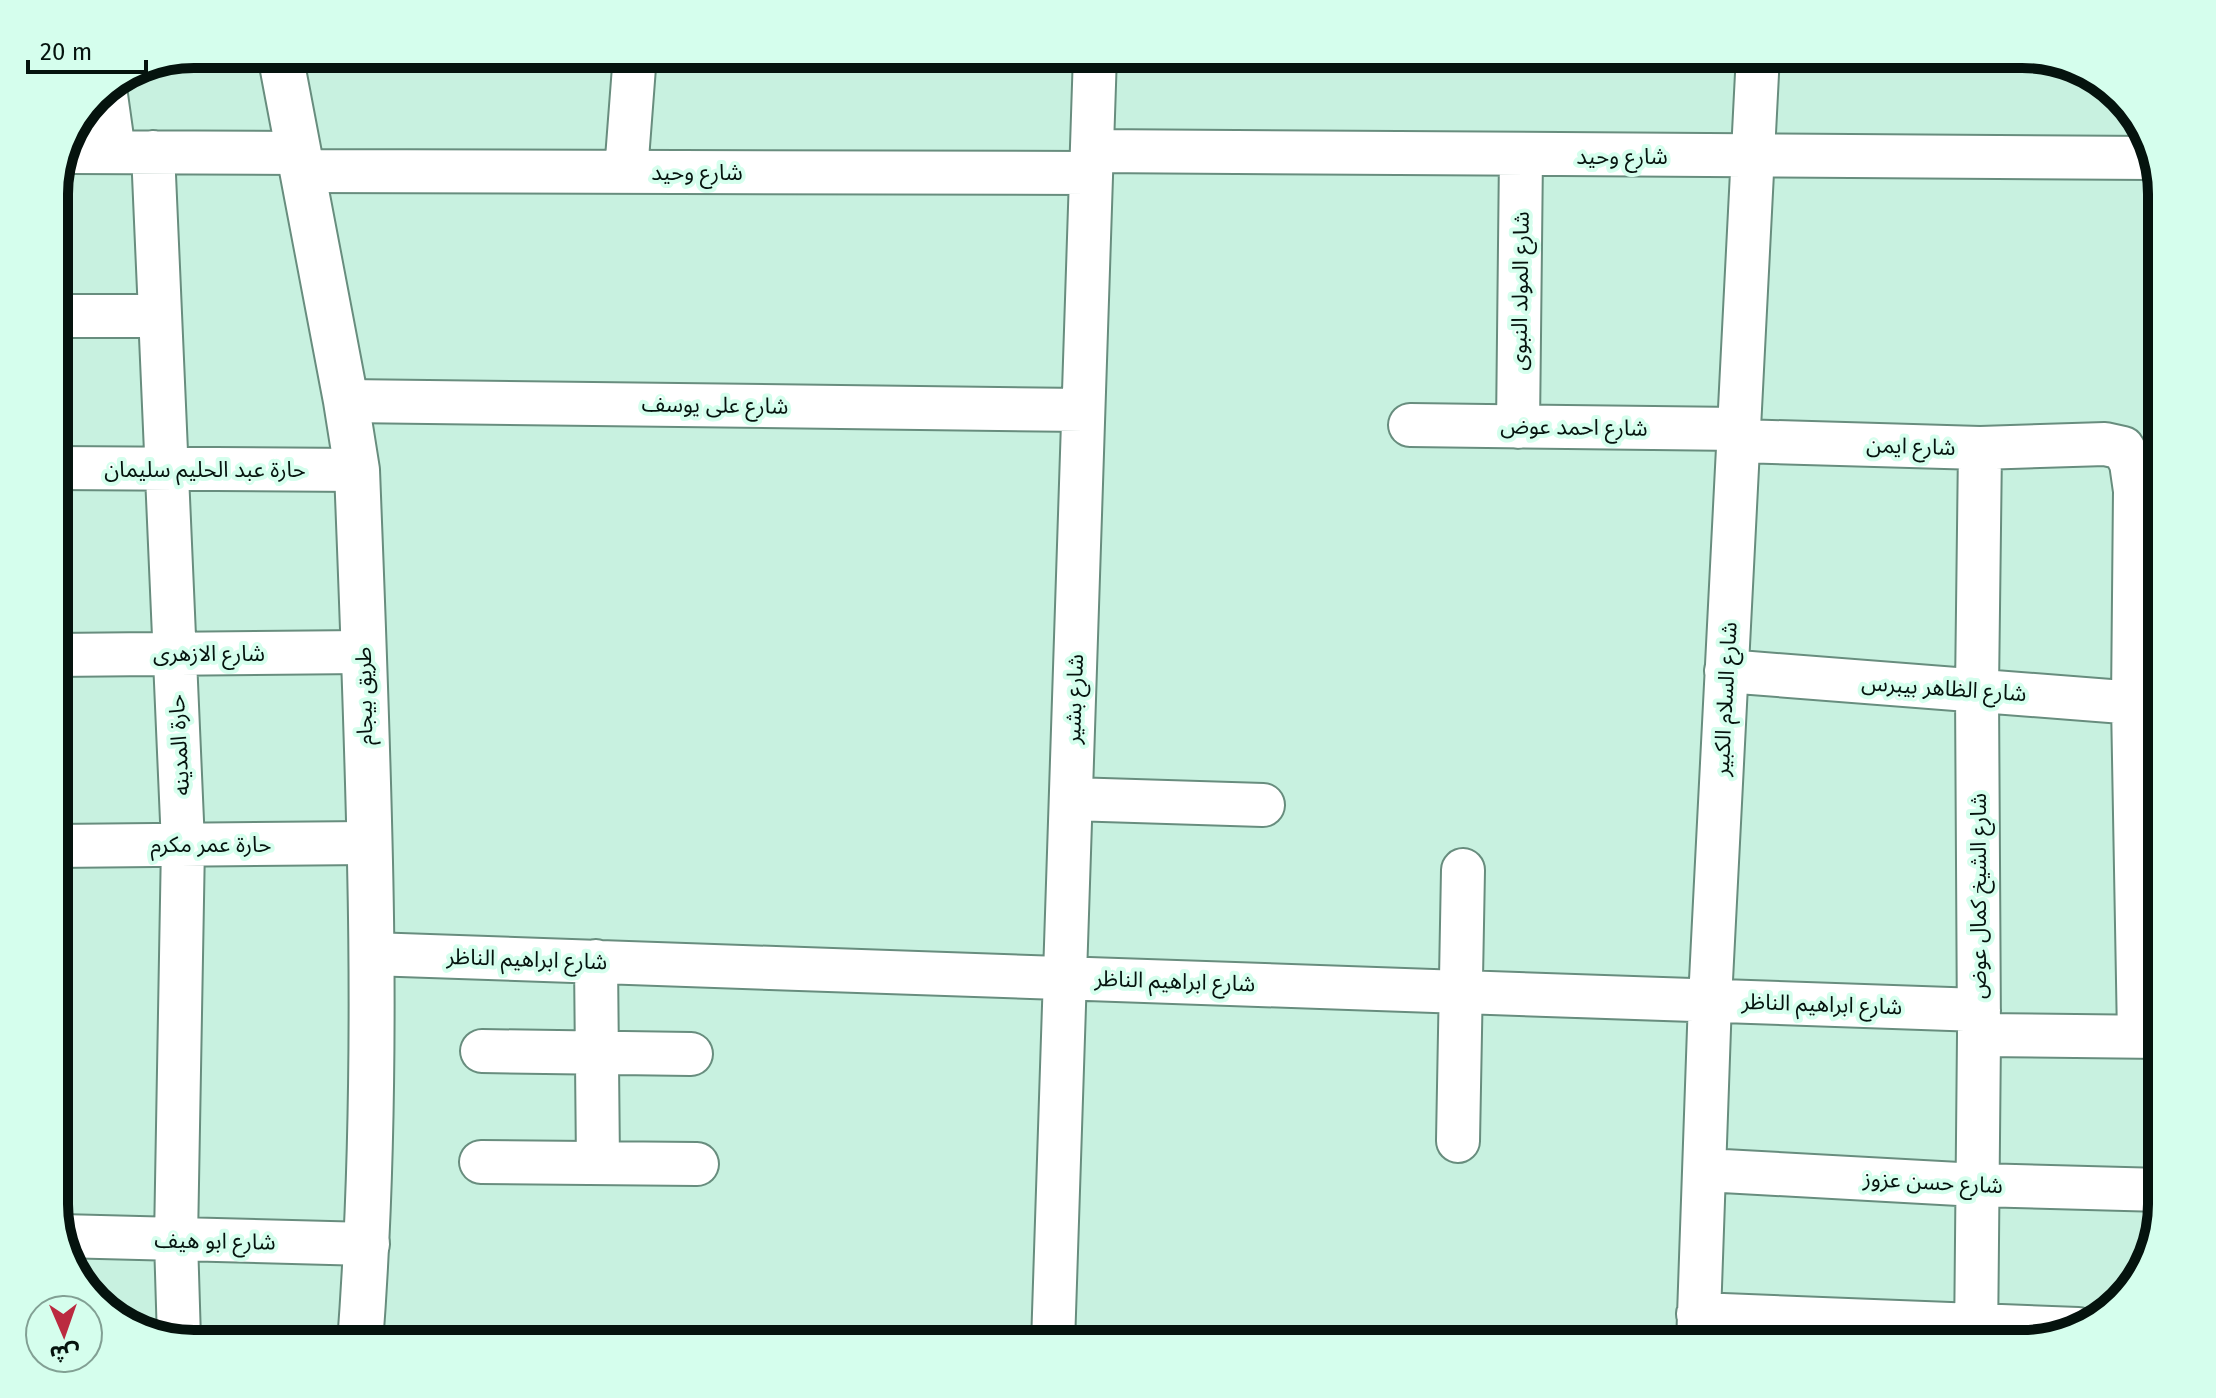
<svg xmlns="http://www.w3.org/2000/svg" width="2216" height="1398" font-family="'Fira Sans','Noto Sans Arabic',sans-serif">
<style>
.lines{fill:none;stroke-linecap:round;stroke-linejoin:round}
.minor-casing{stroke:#688d7e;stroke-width:46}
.major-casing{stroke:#688d7e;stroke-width:48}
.minor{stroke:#fff;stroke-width:42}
.major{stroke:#fff;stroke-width:44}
.labels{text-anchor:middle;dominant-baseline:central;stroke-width:8;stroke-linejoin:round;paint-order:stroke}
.street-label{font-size:22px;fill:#05130e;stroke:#d5feed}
.rim{fill:none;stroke:#05130e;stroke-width:10}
</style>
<rect width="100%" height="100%" fill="#c8f1e0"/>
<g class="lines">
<g class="minor-casing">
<path id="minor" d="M 105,88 L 114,152
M 1092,151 L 2152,158
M 70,152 L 299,153
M 153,152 L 183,844 L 176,1240 L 179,1339
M 303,171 L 1091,173
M 626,172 L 635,54
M 54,316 L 160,316
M 346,401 L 1083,410
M 1410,425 L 1739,429
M 1518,427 L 1521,155
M 1739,441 L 1980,448 L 2105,444 L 2123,448 L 2131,463 L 2135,491 L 2133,703 L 2139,1036
M 54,468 L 357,470
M 54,655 L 363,652
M 1726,671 L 2161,705
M 1071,799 L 1263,805
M 54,846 L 368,843
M 371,954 L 1979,1010
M 596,961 L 598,1163
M 1979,1035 L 2162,1037
M 482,1051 L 691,1054
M 1458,1141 L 1463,870
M 481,1162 L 697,1164
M 1705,1170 L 1977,1185 L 2162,1190
M 61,1236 L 368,1244
M 1698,1314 L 2078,1329
M 1053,1344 L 1095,54
M 1698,1344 L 1710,1000 L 1758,54
M 1976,1344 L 1979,1035 L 1977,690 L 1980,448"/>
</g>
<g class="major-casing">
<path id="major" d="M 280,54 L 346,401 L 357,470 C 368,760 382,1054 360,1344"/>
</g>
<use href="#minor" class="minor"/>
<use href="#major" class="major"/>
</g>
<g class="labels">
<g class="street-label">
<text x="1622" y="156">شارع وحيد</text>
<text x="697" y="172">شارع وحيد</text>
<text transform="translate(1520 291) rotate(-89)">شارع المولد النبوى</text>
<text transform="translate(715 405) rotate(1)">شارع على يوسف</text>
<text transform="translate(1574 427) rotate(1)">شارع احمد عوض</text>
<text transform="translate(1911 446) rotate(2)">شارع ايمن</text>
<text x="205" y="469">حارة عبد الحليم سليمان</text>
<text x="209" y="653">شارع الازهرى</text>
<text transform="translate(1944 688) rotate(4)">شارع الظاهر بيبرس</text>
<text transform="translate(364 696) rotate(-91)">طريق بيجام</text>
<text transform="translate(1074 699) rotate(-88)">شارع بشير</text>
<text transform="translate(1725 699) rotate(-87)">شارع السلام الكبير</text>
<text transform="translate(179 745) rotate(-93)">حارة المدينه</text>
<text x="211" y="844">حارة عمر مكرم</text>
<text transform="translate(1978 896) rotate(-90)">شارع الشيخ كمال عوض</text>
<text transform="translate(527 959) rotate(2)">شارع ابراهيم الناظر</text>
<text transform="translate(1175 981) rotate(2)">شارع ابراهيم الناظر</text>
<text transform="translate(1822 1004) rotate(2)">شارع ابراهيم الناظر</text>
<text transform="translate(1933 1182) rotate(3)">شارع حسن عزوز</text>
<text transform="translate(215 1241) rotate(1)">شارع ابو هيف</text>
</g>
</g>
<path d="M0 0H2216V1398H0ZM194 68H2022A126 126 0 0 1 2148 194V1204A126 126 0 0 1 2022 1330H194A126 126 0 0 1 68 1204V194A126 126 0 0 1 194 68Z" fill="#d5feed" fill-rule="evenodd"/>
<path class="rim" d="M194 68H2022A126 126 0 0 1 2148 194V1204A126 126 0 0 1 2022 1330H194A126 126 0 0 1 68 1204V194A126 126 0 0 1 194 68Z"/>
<g transform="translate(64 1334) rotate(178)"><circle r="38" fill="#d5feed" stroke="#82a094" stroke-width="2"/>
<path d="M0-6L14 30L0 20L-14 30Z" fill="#bb2a40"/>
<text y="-12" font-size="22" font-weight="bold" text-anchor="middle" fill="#05130e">ش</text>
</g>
<path d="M28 60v12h118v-12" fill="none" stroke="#05130e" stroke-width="4"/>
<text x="40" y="60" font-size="24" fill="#05130e" stroke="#d5feed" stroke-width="6" paint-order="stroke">20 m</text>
</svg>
